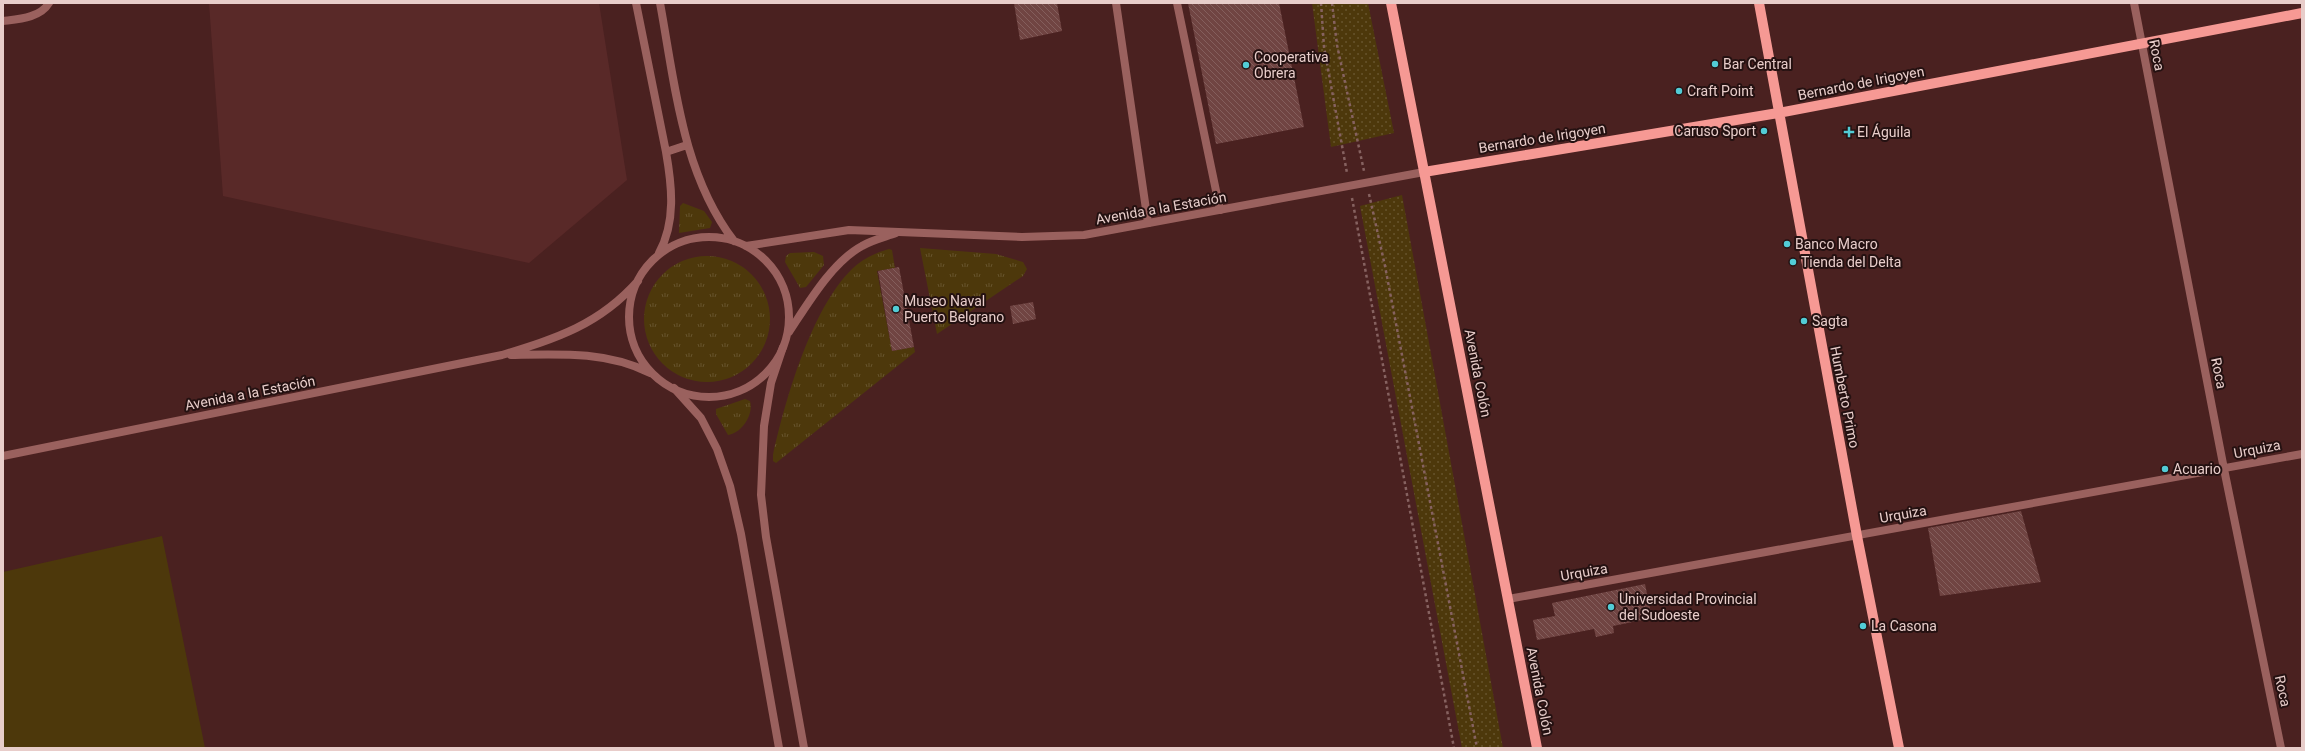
<svg xmlns="http://www.w3.org/2000/svg" width="2305" height="751" font-family="Roboto,sans-serif">
<style>
.built{fill:#592928}
.grass{fill:url(#grass-tufts)}
.park{fill:url(#park-dots)}
.pitch{fill:#4d380b}
.building{fill:url(#building-back-hatch)}
.lines{fill:none;stroke-linecap:round;stroke-linejoin:round}
.path{stroke:#866260;stroke-width:2.5;stroke-dasharray:3 3;stroke-linecap:butt}
.service{stroke:#9a615e;stroke-width:8}
.minor{stroke:#9a615e;stroke-width:8}
.tertiary{stroke:#9a615e;stroke-width:8}
.primary{stroke:#f69994;stroke-width:10}
.poi-dot{fill:#52ccd6;stroke:#241111;stroke-width:1.5}
.labels{text-anchor:middle;dominant-baseline:central;stroke-width:4;stroke-linejoin:round;paint-order:stroke}
.street-label{font-size:14px;fill:#e8cdca;stroke:#241111}
.poi-label{font-size:14px;fill:#e8cdca;stroke:#241111;text-anchor:start}
</style>
<defs>
<pattern id="grass-tufts" width="24" height="20" patternUnits="userSpaceOnUse"><rect width="24" height="20" fill="#4d380b"/><path d="M3 7l-1-3M5 7V3M7 7l1-3M15 17l-1-3M17 17v-4M19 17l1-3" fill="none" stroke="#67542d"/></pattern>
<pattern id="park-dots" width="8" height="8" patternUnits="userSpaceOnUse"><rect width="8" height="8" fill="#4d380b"/><path d="M2 2h.1M6 6h.1" fill="none" stroke="#67542d" stroke-width="1.8" stroke-linecap="round"/></pattern>
<pattern id="building-back-hatch" width="6" height="6" patternUnits="userSpaceOnUse"><rect width="6" height="6" fill="#704442"/><path d="M-1 5l2 2M0 0l6 6M5-1l2 2" fill="none" stroke="#845e5c"/></pattern>
</defs>
<rect width="100%" height="100%" fill="#4a2120"/>
<path class="built" d="M 209,3 L 599,3 L 627,180 L 529,263 L 223,196 Z"/>
<path class="grass" d="M 683,203 L 704,211 L 712,222 L 710,228 L 679,233 L 680,206 Z
M 920,248 L 996,254 L 1023,262 L 1027,269 L 1023,276 L 937,334 Z
M 889,249 L 892,250 L 895,268 L 877,271 L 892,351 L 914,347 L 915,352 L 776,463 L 773,461 L 773,455 C 785,401 811,309 852,269 C 862,259 875,253 889,249 Z
M 814,252 L 823,256 L 824,265 L 806,287 L 800,288 L 785,262 L 786,256 L 790,253 Z
M644 319a63 63 0 1 1 126 0a63 63 0 1 1-126 0Z
M 745,399 L 750,401 C 754,414 742,433 728,435 L 716,414 L 716,409 Z"/>
<path class="park" d="M 1312,3 L 1368,3 L 1394,133 L 1331,147 Z
M 1402,195 L 1503,748 L 1462,748 L 1360,206 Z"/>
<path class="pitch" d="M 162,536 L 205,748 L 3,748 L 3,572 Z"/>
<path class="building" d="M 1014,3 L 1057,3 L 1062,31 L 1020,40 Z
M 1188,3 L 1279,3 L 1304,127 L 1216,144 Z
M 899,267 L 914,347 L 892,351 L 878,271 Z
M 1033,302 L 1036,319 L 1013,324 L 1010,306 Z
M 2021,511 L 2041,582 L 1940,596 L 1928,528 Z
M 1645,584 L 1652,618 L 1613,626 L 1614,633 L 1596,637 L 1594,629 L 1537,640 L 1533,620 L 1555,616 L 1552,603 Z"/>
<g class="lines">
<path class="path" d="M 1321,3 L 1324,47 L 1347,173
M 1332,3 L 1337,45 L 1364,171
M 1369,194 L 1385,266 L 1477,748
M 1352,198 L 1454,748"/>
<path class="service" d="M 1116,3 L 1148,223
M 1177,3 L 1220,210"/>
<path class="minor" d="M 2134,3 L 2224,469 L 2281,748
M 3,21 C 19,19 40,18 49,3
M 783,347 L 771,383 L 764,426 L 761,495 L 766,537 L 804,748
M 674,388 L 701,418 L 717,449 L 730,486 L 741,534 L 779,748
M 1508,599 L 2302,454"/>
<path class="tertiary" d="M 636,3 L 666,152
M 660,3 C 675,84 682,173 734,241
M629 317a80 80 0 1 1 160 0a80 80 0 1 1-160 0Z
M 746,246 L 849,230 L 1022,237 L 1084,235 L 1424,172
M 659,253 C 676,222 672,186 666,152 L 687,145
M 789,332 C 807,305 832,262 862,246 C 872,240 885,237 896,233
M 511,355 C 558,354 607,351 650,373
M 3,456 L 502,355 C 557,338 599,325 638,281"/>
<path class="primary" d="M 1391,3 L 1537,748
M 1759,3 L 1857,536 L 1899,748
M 1424,172 L 1778,113 L 2302,13"/>
</g>
<g class="poi-dot">
<circle cx="1715" cy="64" r="4"/>
<circle cx="1246" cy="65" r="4"/>
<circle cx="1679" cy="91" r="4"/>
<circle cx="1764" cy="131" r="4"/>
<path d="M1847 126h4v4h4v4h-4v4h-4v-4h-4v-4h4z"/>
<circle cx="1787" cy="244" r="4"/>
<circle cx="1793" cy="262" r="4"/>
<circle cx="896" cy="309" r="4"/>
<circle cx="1804" cy="321" r="4"/>
<circle cx="2165" cy="469" r="4"/>
<circle cx="1611" cy="607" r="4"/>
<circle cx="1863" cy="626" r="4"/>
</g>
<g class="labels">
<g class="street-label">
<text transform="translate(2157 55) rotate(79)">Roca</text>
<text transform="translate(1861 83) rotate(-11)">Bernardo de Irigoyen</text>
<text transform="translate(1542 138) rotate(-9)">Bernardo de Irigoyen</text>
<text transform="translate(1161 208) rotate(-10)">Avenida a la Estación</text>
<text transform="translate(1478 373) rotate(79)">Avenida Colón</text>
<text transform="translate(2219 373) rotate(79)">Roca</text>
<text transform="translate(250 393) rotate(-11)">Avenida a la Estación</text>
<text transform="translate(1845 397) rotate(79)">Humberto Primo</text>
<text transform="translate(2257 449) rotate(-11)">Urquiza</text>
<text transform="translate(1903 514) rotate(-10)">Urquiza</text>
<text transform="translate(1584 572) rotate(-10)">Urquiza</text>
<text transform="translate(1540 691) rotate(79)">Avenida Colón</text>
<text transform="translate(2283 691) rotate(78)">Roca</text>
</g>
<g class="poi-label">
<text x="1254" y="57">Cooperativa<tspan x="1254" dy="16">Obrera</tspan></text>
<text x="1723" y="64">Bar Central</text>
<text x="1687" y="91">Craft Point</text>
<text x="1756" y="131" text-anchor="end">Caruso Sport</text>
<text x="1857" y="132">El Águila</text>
<text x="1795" y="244">Banco Macro</text>
<text x="1801" y="262">Tienda del Delta</text>
<text x="904" y="301">Museo Naval<tspan x="904" dy="16">Puerto Belgrano</tspan></text>
<text x="1812" y="321">Sagta</text>
<text x="2173" y="469">Acuario</text>
<text x="1619" y="599">Universidad Provincial<tspan x="1619" dy="16">del Sudoeste</tspan></text>
<text x="1871" y="626">La Casona</text>
</g>
</g>
<rect width="2305" height="751" fill="none" stroke="#e8cdca" stroke-width="8"/>
</svg>
